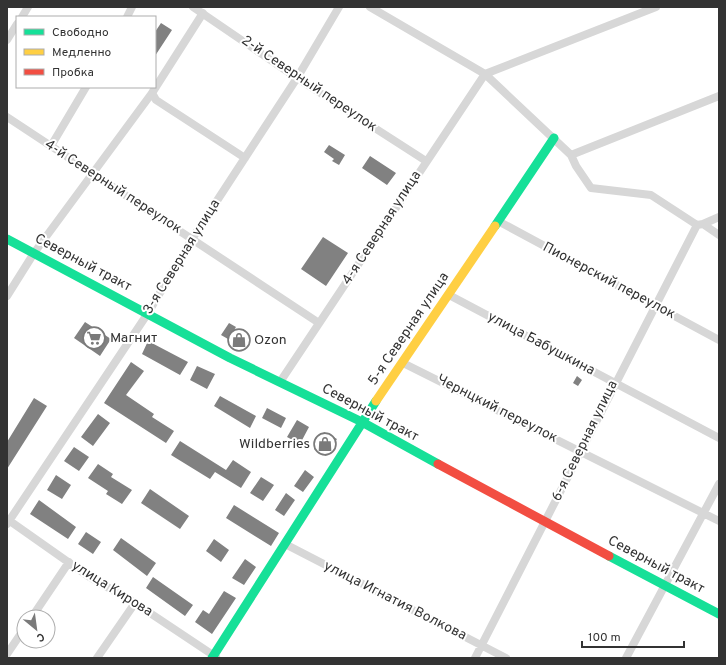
<svg xmlns="http://www.w3.org/2000/svg" width="726" height="665" font-family="Overpass,sans-serif">
<style>
.building{fill:#818181}
.lines{fill:none;stroke-linecap:round;stroke-linejoin:round}
.street{stroke:#d7d7d7;stroke-width:8}
.fast{stroke:#16e098;stroke-width:9}
.slow{stroke:#ffcf43;stroke-width:9}
.jam{stroke:#f24e42;stroke-width:9}
.labels{text-anchor:middle;dominant-baseline:central;stroke-width:4;stroke-linejoin:round;paint-order:stroke}
.street-label{font-size:14px;fill:#333;stroke:#fff}
.poi-label{font-size:14px;fill:#333;stroke:#fff;text-anchor:start}
</style>
<rect width="100%" height="100%" fill="#fff"/>
<path class="building" d="M 161,23 L 172,30 L 155,56 L 155,32 Z
M 329,145 L 345,155 L 339,165 L 332,161 L 334,159 L 324,152 Z
M 370,156 L 396,173 L 387,185 L 362,168 Z
M 323,237 L 348,253 L 326,286 L 301,269 Z
M 85,322 L 111,339 L 100,356 L 74,338 Z
M 229,323 L 236,327 L 228,339 L 221,335 Z
M 148,341 L 188,362 L 180,375 L 142,354 Z
M 131,362 L 144,371 L 126,395 L 154,414 L 152,417 L 174,431 L 166,443 L 104,403 Z
M 197,366 L 215,374 L 207,389 L 190,380 Z
M 577,376 L 582,380 L 578,386 L 573,383 Z
M 220,396 L 256,416 L 250,428 L 214,406 Z
M 34,398 L 47,406 L 7,469 L 7,442 Z
M 267,408 L 286,418 L 281,428 L 262,418 Z
M 98,414 L 110,423 L 93,446 L 81,437 Z
M 297,420 L 309,427 L 300,444 L 287,437 Z
M 324,432 L 337,439 L 326,456 L 314,449 Z
M 180,441 L 226,470 L 233,460 L 251,472 L 241,488 L 215,472 L 210,479 L 171,455 Z
M 74,447 L 89,457 L 79,471 L 64,461 Z
M 98,464 L 113,474 L 111,477 L 132,490 L 122,504 L 106,494 L 108,491 L 88,478 Z
M 305,470 L 314,477 L 303,492 L 294,486 Z
M 56,475 L 71,485 L 62,499 L 47,490 Z
M 261,477 L 274,485 L 263,501 L 250,493 Z
M 150,489 L 189,516 L 180,529 L 141,503 Z
M 286,493 L 295,500 L 284,516 L 275,510 Z
M 39,500 L 76,527 L 68,539 L 30,514 Z
M 234,505 L 279,533 L 271,546 L 226,518 Z
M 86,532 L 101,542 L 93,554 L 78,544 Z
M 121,538 L 156,563 L 147,576 L 113,550 Z
M 214,539 L 229,550 L 221,562 L 206,551 Z
M 245,559 L 256,567 L 244,585 L 232,578 Z
M 153,577 L 193,605 L 185,616 L 146,588 Z
M 224,591 L 236,598 L 212,634 L 195,622 L 203,610 L 209,614 Z"/>
<g class="lines">
<path class="street" d="M 193,7 L 297,78 L 426,161
M 370,7 L 485,74 L 571,155 L 576,166 L 591,188 L 651,195 L 697,225 L 703,224 L 719,235
M 22,17 L 28,7
M 127,17 L 132,7
M 7,40 L 17,24
M 152,93 L 156,100 L 245,158
M 7,117 L 319,323
M 51,146 L 86,87
M 571,155 L 719,96
M 498,221 L 719,340
M 703,224 L 719,217
M 449,295 L 719,438
M 7,296 L 34,253 L 152,93 L 203,13
M 403,363 L 719,521
M 280,382 L 485,74 L 656,7
M 7,519 L 88,576 L 135,603 L 216,657
M 7,524 L 148,313 L 192,239 L 297,78 L 339,7
M 285,544 L 506,658
M 32,617 L 69,562
M 7,654 L 24,629
M 97,658 L 135,603
M 475,658 L 697,225
M 626,658 L 719,484"/>
<path class="fast" d="M 495,226 L 554,138
M 7,239 L 230,358 L 362,422 L 438,464
M 609,556 L 719,614
M 212,658 L 376,401"/>
<path class="slow" d="M 376,401 L 495,226"/>
<path class="jam" d="M 438,464 L 609,556"/>
</g>
<defs>
<g id="supermarket-ring" transform="scale(1.15)"><circle r="9.5" fill="#fff" stroke="#7a7a7a" stroke-width="1.5"/><path d="M-6-5.5h2.5l.6 2H6L4.5 2H-2.5L-4.4-4H-6ZM-1.5 3.2a1.3 1.3 0 1 0 .1 0ZM3 3.2a1.3 1.3 0 1 0 .1 0Z" fill="#7a7a7a"/></g>
<g id="shop-ring" transform="scale(1.15)"><circle r="9.5" fill="#fff" stroke="#7a7a7a" stroke-width="1.5"/><path d="M-5-2.5h2.3a2.7 3.5 0 0 1 5.4 0H5L5.5 6h-11ZM-1.5-2.5h3a1.5 2.3 0 0 0-3 0Z" fill="#7a7a7a"/></g>
</defs>
<g fill-rule="evenodd">
<use href="#supermarket-ring" x="94" y="338"/>
<use href="#shop-ring" x="239" y="340"/>
<use href="#shop-ring" x="325" y="444"/>
</g>
<g class="labels">
<g class="street-label">
<text transform="translate(309 84) rotate(34)">2-й Северный переулок</text>
<text transform="translate(113 187) rotate(33)">4-й Северный переулок</text>
<text transform="translate(382 228) rotate(-57)">4-я Северная улица</text>
<text transform="translate(182 257) rotate(-58)">3-я Северная улица</text>
<text transform="translate(83 263) rotate(28)">Северный тракт</text>
<text transform="translate(609 281) rotate(28)">Пионерский переулок</text>
<text transform="translate(409 329) rotate(-56)">5-я Северная улица</text>
<text transform="translate(541 344) rotate(28)">улица Бабушкина</text>
<text transform="translate(497 409) rotate(27)">Чернцкий переулок</text>
<text transform="translate(370 413) rotate(28)">Северный тракт</text>
<text transform="translate(585 441) rotate(-64)">6-я Северная улица</text>
<text transform="translate(656 565) rotate(28)">Северный тракт</text>
<text transform="translate(112 589) rotate(32)">улица Кирова</text>
<text transform="translate(395 601) rotate(27)">улица Игнатия Волкова</text>
</g>
<g class="poi-label">
<text x="110" y="338">Магнит</text>
<text x="254" y="340">Ozon</text>
<text x="310" y="444" text-anchor="end">Wildberries</text>
</g>
</g>
<rect width="726" height="665" fill="none" stroke="#333333" stroke-width="16"/>
<rect x="16" y="16" width="140" height="72" fill="#ffffff" stroke="#adadad"/>
<rect x="24" y="29" width="20" height="6" fill="#16e098" stroke="#adadad"/>
<text x="52" y="36" font-size="12" fill="#333333">Свободно</text>
<rect x="24" y="49" width="20" height="6" fill="#ffcf43" stroke="#adadad"/>
<text x="52" y="56" font-size="12" fill="#333333">Медленно</text>
<rect x="24" y="69" width="20" height="6" fill="#f24e42" stroke="#adadad"/>
<text x="52" y="76" font-size="12" fill="#333333">Пробка</text>
<g transform="translate(36 629) rotate(151)"><circle r="19" fill="#ffffff" stroke="#adadad"/>
<path d="M0-3L7 15L0 10L-7 15Z" fill="#7a7a7a"/>
<text y="-6" font-size="11" font-weight="bold" text-anchor="middle" fill="#333333">С</text>
</g>
<path d="M582 641v6h102v-6" fill="none" stroke="#333333" stroke-width="2"/>
<text x="588" y="641" font-size="12" fill="#333333" stroke="#ffffff" stroke-width="3" paint-order="stroke">100 m</text>
</svg>
